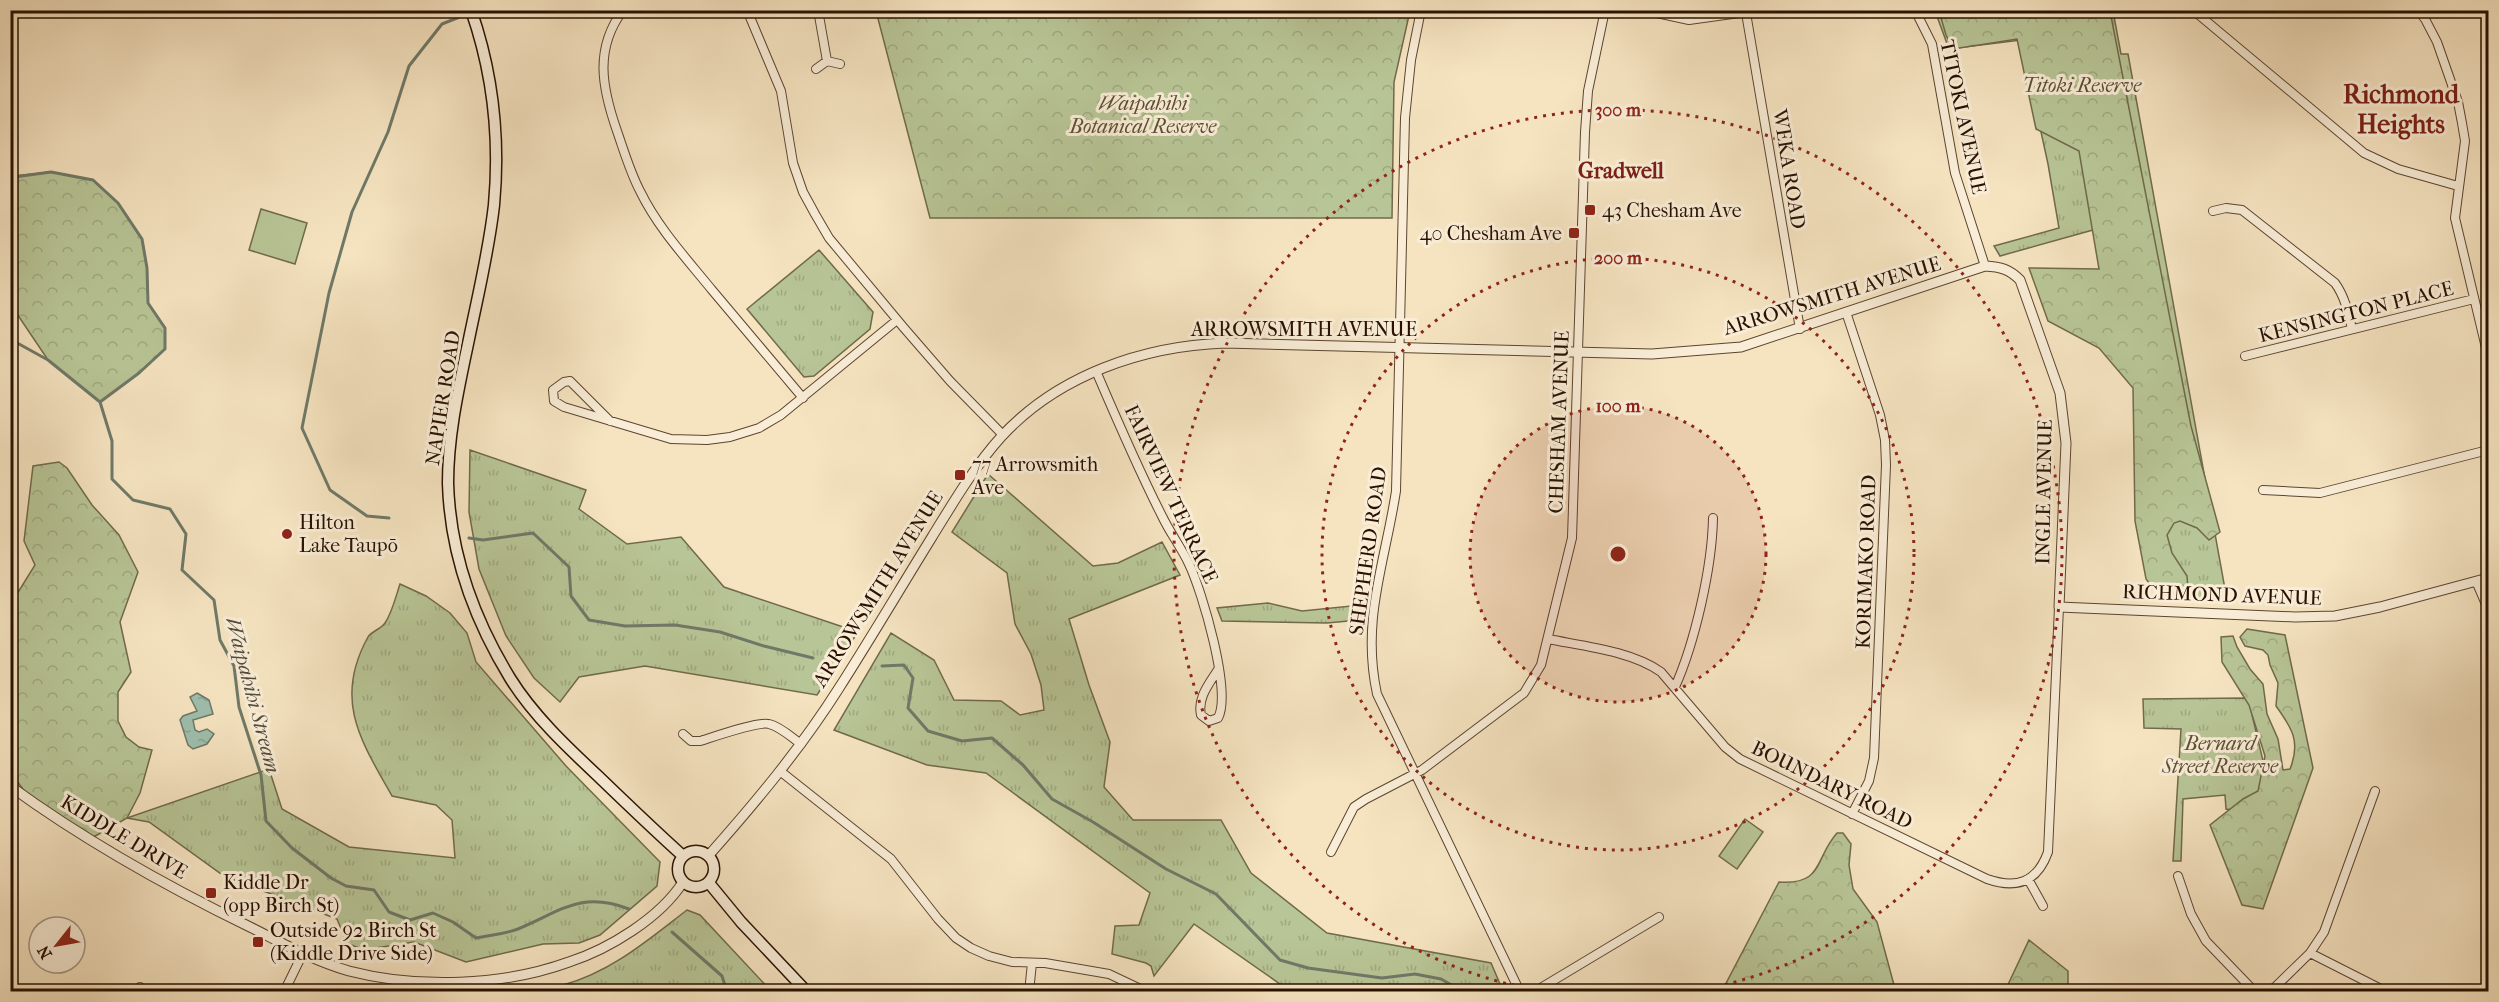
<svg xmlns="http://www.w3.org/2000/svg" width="2499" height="1002" font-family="'IM FELL French Canon',serif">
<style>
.grass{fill:url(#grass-tufts);stroke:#706a4b;stroke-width:1.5}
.forest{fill:url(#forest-crowns);stroke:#706a4b;stroke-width:1.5}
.pitch{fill:#b8c596;stroke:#706a4b;stroke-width:1.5}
.water{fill:url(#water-ripples);stroke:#6f7968;stroke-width:1.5}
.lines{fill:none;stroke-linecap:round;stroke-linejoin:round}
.stream{stroke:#6f7968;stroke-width:3}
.minor-casing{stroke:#5c4530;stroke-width:10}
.tertiary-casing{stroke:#5c4530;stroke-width:11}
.secondary-casing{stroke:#291000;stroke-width:13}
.minor{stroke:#f9edd7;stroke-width:8}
.tertiary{stroke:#f9edd7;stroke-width:9}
.secondary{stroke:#f9edd7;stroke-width:10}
.ring{fill:none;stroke:#8f2418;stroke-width:3;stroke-dasharray:3 6}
.poi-dot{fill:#8f2418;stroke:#f9edd7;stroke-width:2}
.labels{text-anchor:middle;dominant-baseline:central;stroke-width:6;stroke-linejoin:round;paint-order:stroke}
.park-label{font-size:20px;font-style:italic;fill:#5b4f34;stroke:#f9edd7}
.street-label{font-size:20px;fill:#291000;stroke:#f9edd7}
.poi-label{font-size:20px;fill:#291000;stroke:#f9edd7;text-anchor:start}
.water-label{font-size:21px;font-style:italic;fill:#524d3d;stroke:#f9edd7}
.quarter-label{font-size:22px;font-weight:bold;fill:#7a1f14;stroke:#f9edd7}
.district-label{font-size:26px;font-weight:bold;fill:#7a1f14;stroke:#f9edd7}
.centre{fill:#8f2418;stroke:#f9edd7;stroke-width:3}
.ring-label{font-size:18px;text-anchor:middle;font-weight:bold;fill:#8f2418;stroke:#f9edd7;stroke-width:6;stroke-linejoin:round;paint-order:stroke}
</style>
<defs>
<pattern id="grass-tufts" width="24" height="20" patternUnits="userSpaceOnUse" patternTransform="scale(1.5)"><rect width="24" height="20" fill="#b8c596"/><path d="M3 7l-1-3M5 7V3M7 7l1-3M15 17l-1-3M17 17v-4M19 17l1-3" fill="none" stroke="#9ea880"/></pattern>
<pattern id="forest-crowns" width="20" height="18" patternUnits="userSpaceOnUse" patternTransform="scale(1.5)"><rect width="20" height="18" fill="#b8c596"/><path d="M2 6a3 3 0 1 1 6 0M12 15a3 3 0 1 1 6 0" fill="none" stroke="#9ea880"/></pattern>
<pattern id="water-ripples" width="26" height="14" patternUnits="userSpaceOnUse" patternTransform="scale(1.5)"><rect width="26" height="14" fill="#9ebfad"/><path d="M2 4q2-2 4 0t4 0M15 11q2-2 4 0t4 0" fill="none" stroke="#88a393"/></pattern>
</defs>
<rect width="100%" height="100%" fill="#f6e4c1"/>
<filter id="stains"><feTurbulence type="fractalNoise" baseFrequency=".00333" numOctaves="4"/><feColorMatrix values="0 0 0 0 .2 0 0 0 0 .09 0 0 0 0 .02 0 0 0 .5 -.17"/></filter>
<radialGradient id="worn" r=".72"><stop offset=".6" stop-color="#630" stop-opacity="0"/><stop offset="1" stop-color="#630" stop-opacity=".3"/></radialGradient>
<path class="grass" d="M 1935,11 L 2113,11 L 2121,54 L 2128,54 L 2227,600 L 2167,598 L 2137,383 L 2093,230 L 2000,256 L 1994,246 L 2059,228 L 2048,164 L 2021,40 L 1949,49 Z
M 819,250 L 873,312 L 870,329 L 814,376 L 804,377 L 747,309 Z
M 470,450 L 586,490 L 579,509 L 627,544 L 681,537 L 724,587 L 858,632 L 817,695 L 645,666 L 579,677 L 560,702 L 534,678 L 506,636 L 479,569 L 469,512 Z
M 988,474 L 1093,566 L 1118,563 L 1162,542 L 1180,575 L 1069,619 L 1089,685 L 1110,742 L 1104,787 L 1133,820 L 1221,820 L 1251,873 L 1327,933 L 1491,963 L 1503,991 L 1311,991 L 1280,984 L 1194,924 L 1154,976 L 1151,966 L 1146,963 L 1112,954 L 1115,926 L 1139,925 L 1150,893 L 986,773 L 927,765 L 834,730 L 891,633 L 934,660 L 954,700 L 1001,701 L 1020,715 L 1044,710 L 1041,685 L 1031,654 L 1015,624 L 1007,573 L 952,532 Z
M 400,584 L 426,596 L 450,613 L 467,633 L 476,662 L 566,766 L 660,862 L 657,886 L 600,935 L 579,943 L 543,944 L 466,962 L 414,942 L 363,950 L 347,943 L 337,919 L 224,876 L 149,822 L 127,818 L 269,769 L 282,809 L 349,847 L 455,858 L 452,820 L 436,805 L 392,796 C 361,741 333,700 368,637 C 372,631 381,629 385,623 C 392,613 396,596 400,584 Z
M 1268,603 L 1302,611 L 1361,605 L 1359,620 L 1327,623 L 1222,621 L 1217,608 Z
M 2248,698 L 2270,790 L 2259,814 L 2226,809 L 2225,795 L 2183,799 L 2181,861 L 2173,861 L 2181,729 L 2144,728 L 2143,699 Z
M 687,910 L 700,915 L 771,991 L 526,991 C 538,989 551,988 563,985 C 611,972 648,940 687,910 Z"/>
<path class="forest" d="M 876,11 L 1410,11 L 1394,82 L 1392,218 L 930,218 Z
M 1939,11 L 2110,11 L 2191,426 L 2220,532 L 2209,540 L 2197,528 L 2180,521 L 2174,523 L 2167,535 L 2172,553 L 2187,576 L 2188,590 L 2182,595 L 2154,589 L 2146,579 L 2135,521 L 2133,388 L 2099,348 L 2048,321 L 2029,268 L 2099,269 L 2079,151 L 2036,129 L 2017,39 L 1953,49 L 1946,35 Z
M 51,172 L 93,180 L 118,203 L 142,239 L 147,268 L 148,303 L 165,328 L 165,349 L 139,373 L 100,402 L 48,360 L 11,305 L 11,175 L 14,176 Z
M 59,462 L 67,468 L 92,505 L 119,535 L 138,572 L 120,622 L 131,672 L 118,692 L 118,721 L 126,737 L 139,747 L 152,750 L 140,793 L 127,818 L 90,839 L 28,796 L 11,773 L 11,595 L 17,594 L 35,565 L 24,541 L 33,466 Z
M 2247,629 L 2285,635 L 2313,768 L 2263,909 L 2242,905 L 2210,825 L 2243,799 L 2258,791 L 2265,756 L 2249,705 L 2222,662 L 2221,637 L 2233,636 L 2237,647 L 2250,669 L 2263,684 L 2267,714 L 2278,739 L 2283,770 L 2290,769 C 2301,742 2292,728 2276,706 L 2278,683 L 2270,665 L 2268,655 L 2263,650 L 2245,646 L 2240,637 Z
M 1837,833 L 1843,833 L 1851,844 L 1849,865 L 1853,889 L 1877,922 L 1894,985 L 1900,991 L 1722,991 L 1779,882 C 1824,885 1814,859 1837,833 Z
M 2029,940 L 2068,971 L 2068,991 L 2005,991 Z"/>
<path class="pitch" d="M 261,209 L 307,223 L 295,264 L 249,250 Z
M 1745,819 L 1763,832 L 1737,869 L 1719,856 Z"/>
<path class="water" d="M 197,693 L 209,700 L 213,714 L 193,720 L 195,730 L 199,732 L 207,729 L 214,734 L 207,744 L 193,749 L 188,745 L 180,720 L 183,716 L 197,711 L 190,697 Z"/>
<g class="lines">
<path class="stream" d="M 10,175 L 14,177 L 51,172 L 93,180 L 118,203 L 142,239 L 147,268 L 148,303 L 165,328 L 165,349 L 139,373 L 100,402
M 10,339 L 48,360 L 100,402 L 112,441 L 112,479 L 133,500 L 170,509 L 186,534 L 182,570 L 214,600 L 220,640 L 234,666 L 239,707 L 261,775 L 266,821 L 292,848 L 331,878 L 346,886 L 374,890 L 389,912 L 410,920 L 433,913 L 453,922 L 476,938 C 490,935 505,934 518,929 C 560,912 580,890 629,909
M 389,518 L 367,516 L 330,490 L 302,428 L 329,293 L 352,212 L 388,132 L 409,66 L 442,24 L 477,10
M 469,538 L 483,540 L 533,533 L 569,567 L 571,596 L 589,620 L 625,626 L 675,625 L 720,632 L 764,646 L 813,658
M 882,666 L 904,665 L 913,678 L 908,708 L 928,731 L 962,741 L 992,738 L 1023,765 L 1052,799 L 1093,822 L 1166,869 L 1216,894 L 1280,960 L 1308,968 L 1382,978 L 1415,974 L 1441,979 L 1455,987 L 1456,992
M 672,932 L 722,976 L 727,992"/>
<g class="minor-casing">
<path id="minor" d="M 623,10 C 594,49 602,88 617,131 C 624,151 630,172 640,191 C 658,228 686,258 712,290 C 742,326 773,362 803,398
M 747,10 L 781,91 L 793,163 L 803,192 L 815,214 L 829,238 L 904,328 L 950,381 L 1003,435
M 1421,10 L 1411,60 L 1405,118 L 1396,491 C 1385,563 1361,620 1377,694 L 1520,992
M 1643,10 L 1689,20 L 1761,10
M 1915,10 L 1932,44 L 1955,173 L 1985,266
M 2193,10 L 2364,153 L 2398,169 L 2458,186
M 2418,10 L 2425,19 L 2437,42 L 2458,102 L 2462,123 L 2465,141 L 2455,218 L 2488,356
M 1746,13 L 1800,329
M 827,61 L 840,64
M 816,69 L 827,61 L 818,10
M 2213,211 L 2226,208 L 2242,210 L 2335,283 C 2345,297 2348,312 2352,329
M 1846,312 L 1880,415 L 1885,440 L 1886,465 L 1874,758 L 1869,781 L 1852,814
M 2245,356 L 2474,299
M 1096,371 C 1117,420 1138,469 1162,516 C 1170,533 1181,547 1189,564 C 1202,591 1232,692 1218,718 L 1209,721 L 1201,715 C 1197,697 1210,683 1219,668
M 610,421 L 570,381 L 564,382 L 553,390 L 554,401 L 564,407 L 671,439 L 707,440 L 730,437 L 759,428 L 781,415 L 897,320
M 2263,490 L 2320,493 L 2488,450
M 2476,581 L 2488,609
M 1548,639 C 1583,646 1632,651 1661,672 L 1725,747 L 1740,759 L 1987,879 C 2016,889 2037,883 2048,852 L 2059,607
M 1675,687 C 1695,642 1712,568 1713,518
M 683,734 L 691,741 L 700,741 C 713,737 759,721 769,724 C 781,727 791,737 801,744
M 780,771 L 891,859 L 938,919 L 956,938 L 971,948 L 989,956 L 1012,962 L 1045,963 L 1109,974 L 1147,992
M 1331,852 L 1354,807 L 1366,799 L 1422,770 L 1524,693 L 1541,665 L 1572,538 L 1585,132 L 1588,91 L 1605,10
M 2178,876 L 2191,914 L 2206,941 L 2255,992
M 2028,879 L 2043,906
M 2310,953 L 2387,992
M 140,987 L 144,992
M 284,992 L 303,953
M 1029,992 L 1032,963
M 1534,992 L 1659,917
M 2270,992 L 2310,953 L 2324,932 L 2375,791"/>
</g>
<g class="tertiary-casing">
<path id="tertiary" d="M 10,786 C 84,840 168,887 250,927 C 282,943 314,961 349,971 C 418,989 503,986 569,962 C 609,949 660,918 683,882
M 709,855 C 756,802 801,748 839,688 C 871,638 901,587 932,537 C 953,503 974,467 1001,437 C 1058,375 1143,346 1225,343 L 1652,354 L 1741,347 L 1985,266 C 2001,267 2009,269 2020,280 L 2060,393 L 2066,443 L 2059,607 L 2295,617 L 2335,616 L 2380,607 L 2488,578"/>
</g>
<g class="secondary-casing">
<path id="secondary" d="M 471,10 C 493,73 500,140 494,205 C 489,250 478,295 469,339 C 459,387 448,434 448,483 C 450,553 474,619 510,678 C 533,715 566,746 598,776 C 626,803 654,830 683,856
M678 869a18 18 0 1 1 36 0a18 18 0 1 1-36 0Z
M 709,883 L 741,922 L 807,992"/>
</g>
<use href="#minor" class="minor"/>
<use href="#tertiary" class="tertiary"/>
<use href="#secondary" class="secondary"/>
</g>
<circle cx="1618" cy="554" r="148" fill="#8f2418" fill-opacity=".12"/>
<g class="ring">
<circle cx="1618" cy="554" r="148"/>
<circle cx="1618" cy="554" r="296"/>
<path d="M1541 991A444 444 0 1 1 1695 991"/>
</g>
<g class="poi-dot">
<rect x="1584" y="204" width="12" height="12" rx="3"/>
<rect x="1568" y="227" width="12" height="12" rx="3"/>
<rect x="954" y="469" width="12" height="12" rx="3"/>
<circle cx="287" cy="534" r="6"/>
<rect x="205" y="887" width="12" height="12" rx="3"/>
<rect x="252" y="936" width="12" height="12" rx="3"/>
</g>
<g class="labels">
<g class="park-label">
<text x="2082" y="85">Titoki Reserve</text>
<text x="1143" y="103">Waipahihi<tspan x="1143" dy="23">Botanical Reserve</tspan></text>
<text x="2220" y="743">Bernard<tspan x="2220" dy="23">Street Reserve</tspan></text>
</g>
<g class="street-label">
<text transform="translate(1963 117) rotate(78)">TITOKI AVENUE</text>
<text transform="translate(1789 169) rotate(81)">WEKA ROAD</text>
<text transform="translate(1832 296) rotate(-17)">ARROWSMITH AVENUE</text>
<text transform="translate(2356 312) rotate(-14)">KENSINGTON PLACE</text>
<text x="1304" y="329">ARROWSMITH AVENUE</text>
<text transform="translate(443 398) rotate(-81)">NAPIER ROAD</text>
<text transform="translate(1559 422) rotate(-88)">CHESHAM AVENUE</text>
<text transform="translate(2044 492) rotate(-89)">INGLE AVENUE</text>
<text transform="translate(1171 494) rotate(65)">FAIRVIEW TERRACE</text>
<text transform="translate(1368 551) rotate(-82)">SHEPHERD ROAD</text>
<text transform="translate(1866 562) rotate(-88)">KORIMAKO ROAD</text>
<text transform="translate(878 589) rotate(-58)">ARROWSMITH AVENUE</text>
<text transform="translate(2222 595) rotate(2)">RICHMOND AVENUE</text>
<text transform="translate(1832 785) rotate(26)">BOUNDARY ROAD</text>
<text transform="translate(124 837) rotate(31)">KIDDLE DRIVE</text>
</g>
<g class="poi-label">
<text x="1602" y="210">43 Chesham Ave</text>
<text x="1562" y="233" text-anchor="end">40 Chesham Ave</text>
<text x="972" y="464">77 Arrowsmith<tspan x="972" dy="23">Ave</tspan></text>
<text x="299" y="522">Hilton<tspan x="299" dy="23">Lake Taupō</tspan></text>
<text x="223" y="882">Kiddle Dr<tspan x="223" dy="23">(opp Birch St)</tspan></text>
<text x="270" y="930">Outside 92 Birch St<tspan x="270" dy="23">(Kiddle Drive Side)</tspan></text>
</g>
<g class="water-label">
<text transform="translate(253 695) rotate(75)">Waipahihi Stream</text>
</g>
<g class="quarter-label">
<text x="1621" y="171">Gradwell</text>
</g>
<g class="district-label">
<text x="2401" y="94">Richmond<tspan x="2401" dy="30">Heights</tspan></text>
</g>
</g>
<circle cx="1618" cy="554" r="9" class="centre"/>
<g class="ring-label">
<text x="1618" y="116">300 m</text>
<text x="1618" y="264">200 m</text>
<text x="1618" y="412">100 m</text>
</g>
<rect width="2499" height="1002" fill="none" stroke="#f6e4c1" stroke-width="36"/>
<rect x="12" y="12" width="2475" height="978" fill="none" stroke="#291000" stroke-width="3"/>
<rect x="18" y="18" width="2463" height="966" fill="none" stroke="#291000" stroke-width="1.5"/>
<g transform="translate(57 945) rotate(239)"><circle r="28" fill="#f9edd7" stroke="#a69581" stroke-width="1.5"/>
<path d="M0-4.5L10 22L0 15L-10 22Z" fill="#8f2418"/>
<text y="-9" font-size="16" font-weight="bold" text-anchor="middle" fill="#291000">N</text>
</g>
<rect width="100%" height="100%" filter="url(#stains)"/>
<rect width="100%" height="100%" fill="url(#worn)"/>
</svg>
